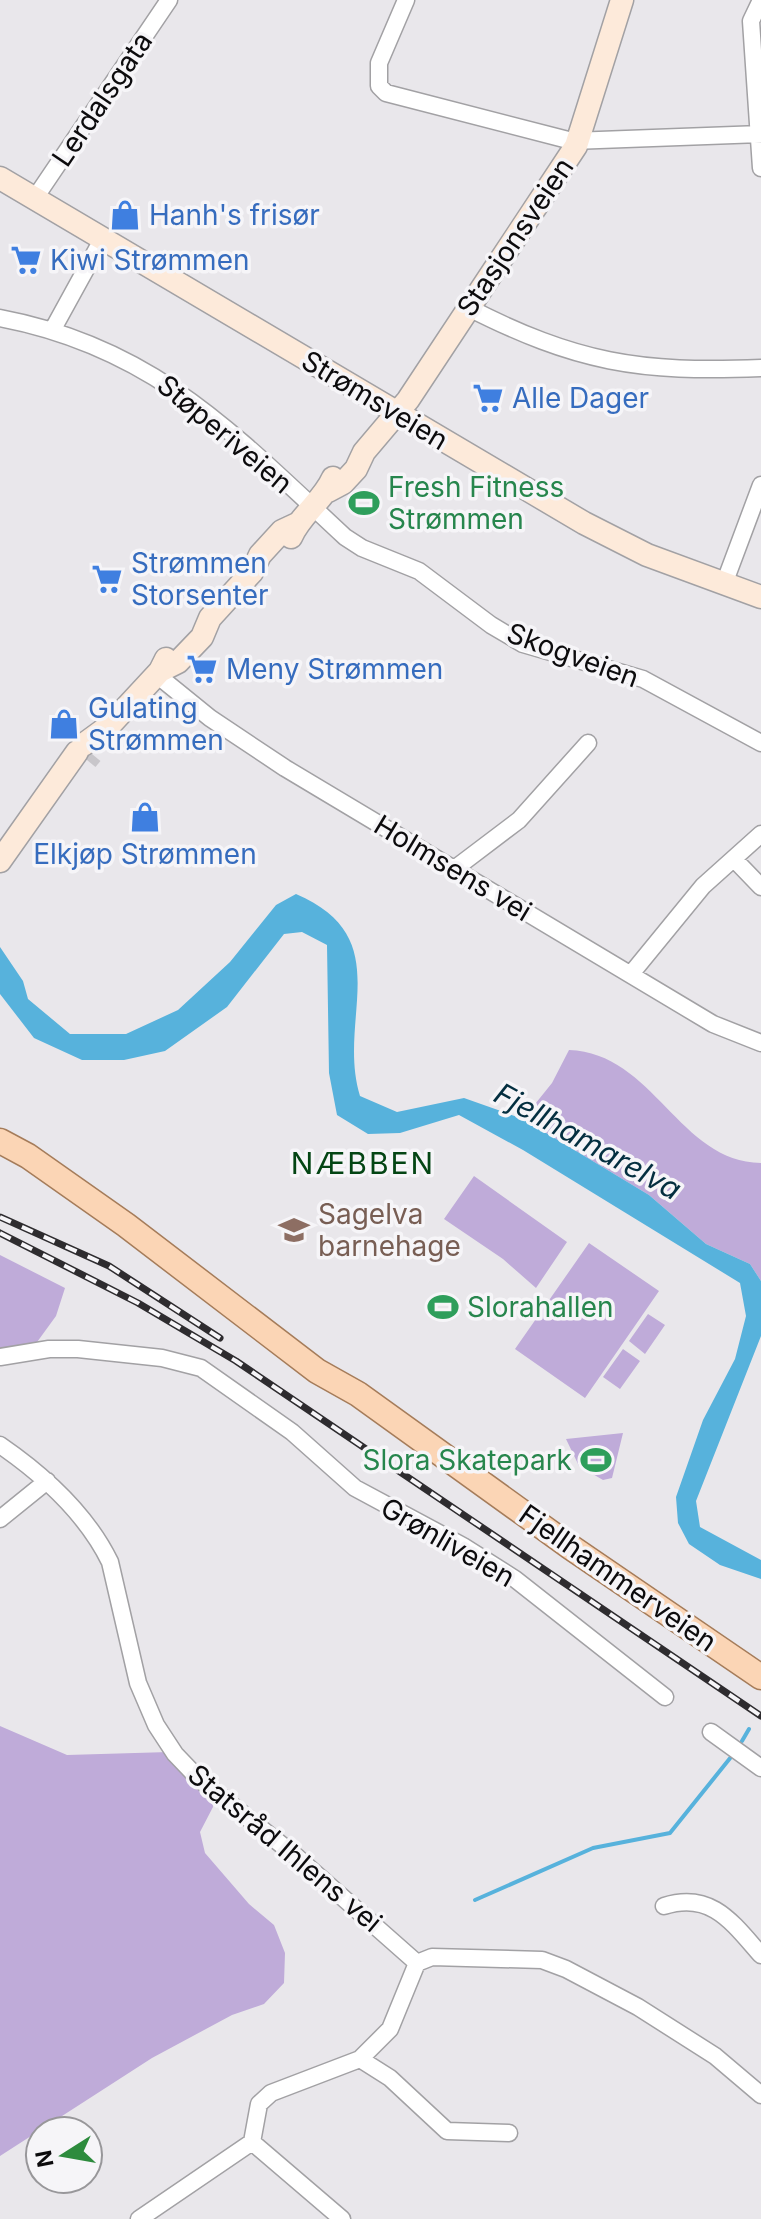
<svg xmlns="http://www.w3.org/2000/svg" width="761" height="2219" font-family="Inter,sans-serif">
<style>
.green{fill:#bfabd9}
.water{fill:#57b2dc}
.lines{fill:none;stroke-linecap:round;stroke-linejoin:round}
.stream{stroke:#57b2dc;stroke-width:4}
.secondary-tunnel{stroke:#c8c6ca;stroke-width:22;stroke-dasharray:22 11;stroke-linecap:butt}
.minor-casing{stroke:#a2a1a4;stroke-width:19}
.secondary-casing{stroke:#a2a1a4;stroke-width:25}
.primary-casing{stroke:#a57c5a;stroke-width:27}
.minor{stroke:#fff;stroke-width:16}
.secondary{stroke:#fdeada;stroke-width:22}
.primary{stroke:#fbd5b5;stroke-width:24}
.rail-casing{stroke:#2e2c2f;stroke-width:7}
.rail{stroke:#f6f5f8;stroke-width:4;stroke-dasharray:12;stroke-linecap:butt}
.labels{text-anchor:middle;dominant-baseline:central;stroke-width:7;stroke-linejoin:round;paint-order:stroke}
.street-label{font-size:28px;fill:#0c0b0d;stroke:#f6f5f8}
.shop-label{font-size:28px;fill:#366cbe;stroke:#f6f5f8;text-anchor:start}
.leisure-label{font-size:28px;fill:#27864d;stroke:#f6f5f8;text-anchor:start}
.education-label{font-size:28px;fill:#785e54;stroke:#f6f5f8;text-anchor:start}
.water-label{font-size:30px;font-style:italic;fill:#042f40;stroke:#f6f5f8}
.neighbourhood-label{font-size:30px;letter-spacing:2px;fill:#044514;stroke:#f6f5f8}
</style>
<rect width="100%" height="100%" fill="#e9e7eb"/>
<path class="green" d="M 569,1050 C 654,1053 679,1162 761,1163 L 761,1281 L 750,1264 L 706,1244 L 649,1195 L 523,1119 L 552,1083 Z
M 474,1176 L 567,1242 L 536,1288 L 503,1259 L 444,1219 Z
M 589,1243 L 659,1291 L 585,1398 L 515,1349 Z
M 0,1255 L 65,1288 L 56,1316 L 32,1349 L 0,1356 Z
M 648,1314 L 665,1325 L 645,1354 L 629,1341 Z
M 623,1349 L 640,1361 L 620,1389 L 603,1377 Z
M 623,1433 L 612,1478 L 603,1480 L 579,1466 L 566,1439 Z
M 0,1726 L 67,1755 L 169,1752 L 212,1795 L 213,1807 L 200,1832 L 205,1853 L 249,1904 L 274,1925 L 285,1953 L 284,1983 L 264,2004 L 232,2015 L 152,2058 L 0,2156 Z"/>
<path class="water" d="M 296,894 C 399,938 336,1018 360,1096 L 397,1112 L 464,1098 L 523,1119 L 649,1195 L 706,1244 L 750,1264 L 761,1281 L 761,1336 L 696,1501 L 700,1527 L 761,1560 L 761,1579 L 720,1565 L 689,1544 L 678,1523 L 676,1497 L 703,1420 L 735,1359 L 746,1316 L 740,1283 L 523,1150 L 459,1115 L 400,1133 L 368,1134 L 337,1115 L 329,1073 L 327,945 L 302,932 L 284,934 L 227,1007 L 165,1051 L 124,1060 L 82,1060 L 34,1038 L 0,994 L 0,947 L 23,981 L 28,999 L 70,1034 L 126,1034 L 178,1010 L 230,962 L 276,905 Z"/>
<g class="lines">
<path class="stream" d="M 742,1741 L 749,1729
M 475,1900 L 593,1848 L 670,1833 L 731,1757"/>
<path class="secondary-tunnel" d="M 87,760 L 92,754"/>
<g class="minor-casing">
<path id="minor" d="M 406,0 L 379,63 L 379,86 L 386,93 L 572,141 L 761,134
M 761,0 L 751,21 L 761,168
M 35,198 L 169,0
M 467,307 C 577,363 639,373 761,368
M 0,318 C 154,347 235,435 345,537 L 362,548 L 419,571 L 491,625 L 523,644 L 643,679 L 761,743
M 53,329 L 103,238
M 724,584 L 761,485
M 157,675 L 210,718 L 285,768 L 713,1024 L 761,1043
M 734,859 L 761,887
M 453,870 L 519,820 L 588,743
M 631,974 L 703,886 L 761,834
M 0,1357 L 49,1349 L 78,1349 L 162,1358 L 201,1368 L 292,1432 L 355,1488 L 463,1546 L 515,1579 L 665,1697
M 0,1445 C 45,1476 86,1513 110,1562 L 138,1683 L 156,1725 L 175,1754 L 198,1778 L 298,1858 L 417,1963
M 0,1519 L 47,1481
M 711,1732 L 761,1768
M 664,1906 C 711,1891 732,1922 761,1955
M 417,1963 L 432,1957 L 542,1960 L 566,1969 L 638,2007 L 715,2056 L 761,2095
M 360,2059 L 390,2078 L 447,2131 L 509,2133
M 252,2142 L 342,2219
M 139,2219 L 252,2142 L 259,2104 L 271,2093 L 360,2059 L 390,2029 L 417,1963"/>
</g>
<g class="secondary-casing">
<path id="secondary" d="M 0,178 L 584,523 L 647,555 L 761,597
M 328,491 L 343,483 L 356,469 L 364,452 L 408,400 L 576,146 L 622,0
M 291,537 C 301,514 323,501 333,478
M 160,671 L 178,662 L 202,637 L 210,618 L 252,572 L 260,555 L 282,531 L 297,524
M 83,745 L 109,726 L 160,671 L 166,659
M 0,861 L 77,752"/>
</g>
<g class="primary-casing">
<path id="primary" d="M 0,1141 L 28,1156 L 126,1225 L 317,1371 L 358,1394 L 569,1546 L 761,1677"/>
</g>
<use href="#minor" class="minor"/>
<use href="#secondary" class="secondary"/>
<use href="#primary" class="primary"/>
<g class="rail-casing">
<path id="rail" d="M 0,1217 L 109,1266 L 220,1338
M 0,1233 L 138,1303 L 236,1361 L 761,1716"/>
</g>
<use href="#rail" class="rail"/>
</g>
<defs>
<g id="shop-bare" transform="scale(2.4)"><path d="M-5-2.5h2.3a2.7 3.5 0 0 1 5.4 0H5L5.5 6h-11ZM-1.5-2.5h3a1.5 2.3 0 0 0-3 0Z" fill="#3f7fe0" stroke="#f6f5f8" stroke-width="2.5" paint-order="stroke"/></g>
<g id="supermarket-bare" transform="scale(2.4)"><path d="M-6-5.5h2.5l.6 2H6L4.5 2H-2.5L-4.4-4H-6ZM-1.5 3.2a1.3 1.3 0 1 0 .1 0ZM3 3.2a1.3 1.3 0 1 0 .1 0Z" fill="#3f7fe0" stroke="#f6f5f8" stroke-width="2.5" paint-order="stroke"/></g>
<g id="stadium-bare" transform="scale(2.4)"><path d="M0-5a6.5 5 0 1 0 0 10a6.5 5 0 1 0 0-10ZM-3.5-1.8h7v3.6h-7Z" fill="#2e9e5b" stroke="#f6f5f8" stroke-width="2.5" paint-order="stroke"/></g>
<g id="school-bare" transform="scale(2.4)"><path d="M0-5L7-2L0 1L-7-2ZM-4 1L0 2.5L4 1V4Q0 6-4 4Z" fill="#8d6e63" stroke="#f6f5f8" stroke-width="2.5" paint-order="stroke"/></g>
</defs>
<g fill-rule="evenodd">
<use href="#shop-bare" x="125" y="215"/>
<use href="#supermarket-bare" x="26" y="260"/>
<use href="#supermarket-bare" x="488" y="398"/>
<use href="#stadium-bare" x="364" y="503"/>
<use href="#supermarket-bare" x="107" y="579"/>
<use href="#supermarket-bare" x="202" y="669"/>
<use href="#shop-bare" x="64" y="724"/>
<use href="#shop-bare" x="145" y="817"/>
<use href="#school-bare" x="294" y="1230"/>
<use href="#stadium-bare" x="443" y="1307"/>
<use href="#stadium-bare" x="596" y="1460"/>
</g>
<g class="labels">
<g class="street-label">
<text transform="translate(102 99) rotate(-56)">Lerdalsgata</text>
<text transform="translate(515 237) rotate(-56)">Stasjonsveien</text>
<text transform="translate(375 400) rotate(31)">Strømsveien</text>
<text transform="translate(225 434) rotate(40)">Støperiveien</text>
<text transform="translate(573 655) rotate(20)">Skogveien</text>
<text transform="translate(453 868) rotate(31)">Holmsens vei</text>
<text transform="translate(448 1542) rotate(30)">Grønliveien</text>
<text transform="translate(618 1578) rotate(35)">Fjellhammerveien</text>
<text transform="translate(285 1848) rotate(40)">Statsråd Ihlens vei</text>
</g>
<g class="shop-label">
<text x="149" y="215">Hanh's frisør</text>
<text x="50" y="260">Kiwi Strømmen</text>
<text x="512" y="398">Alle Dager</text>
<text x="131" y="563">Strømmen<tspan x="131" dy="32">Storsenter</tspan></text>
<text x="226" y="669">Meny Strømmen</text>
<text x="88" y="708">Gulating<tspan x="88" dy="32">Strømmen</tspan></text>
<text x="145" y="854" text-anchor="middle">Elkjøp Strømmen</text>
</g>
<g class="leisure-label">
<text x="388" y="487">Fresh Fitness<tspan x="388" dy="32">Strømmen</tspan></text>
<text x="467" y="1307">Slorahallen</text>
<text x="572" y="1460" text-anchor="end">Slora Skatepark</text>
</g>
<g class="education-label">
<text x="318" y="1214">Sagelva<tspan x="318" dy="32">barnehage</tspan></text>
</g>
<g class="water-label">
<text transform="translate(588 1141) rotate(29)">Fjellhamarelva</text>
</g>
<g class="neighbourhood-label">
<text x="363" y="1163">NÆBBEN</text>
</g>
</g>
<g transform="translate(64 2155) rotate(259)"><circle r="38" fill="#f6f5f8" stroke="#98979a" stroke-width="2"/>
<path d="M0-6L14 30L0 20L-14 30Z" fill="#2d8b3d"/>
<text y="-12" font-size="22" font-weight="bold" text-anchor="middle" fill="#0c0b0d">N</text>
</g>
</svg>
